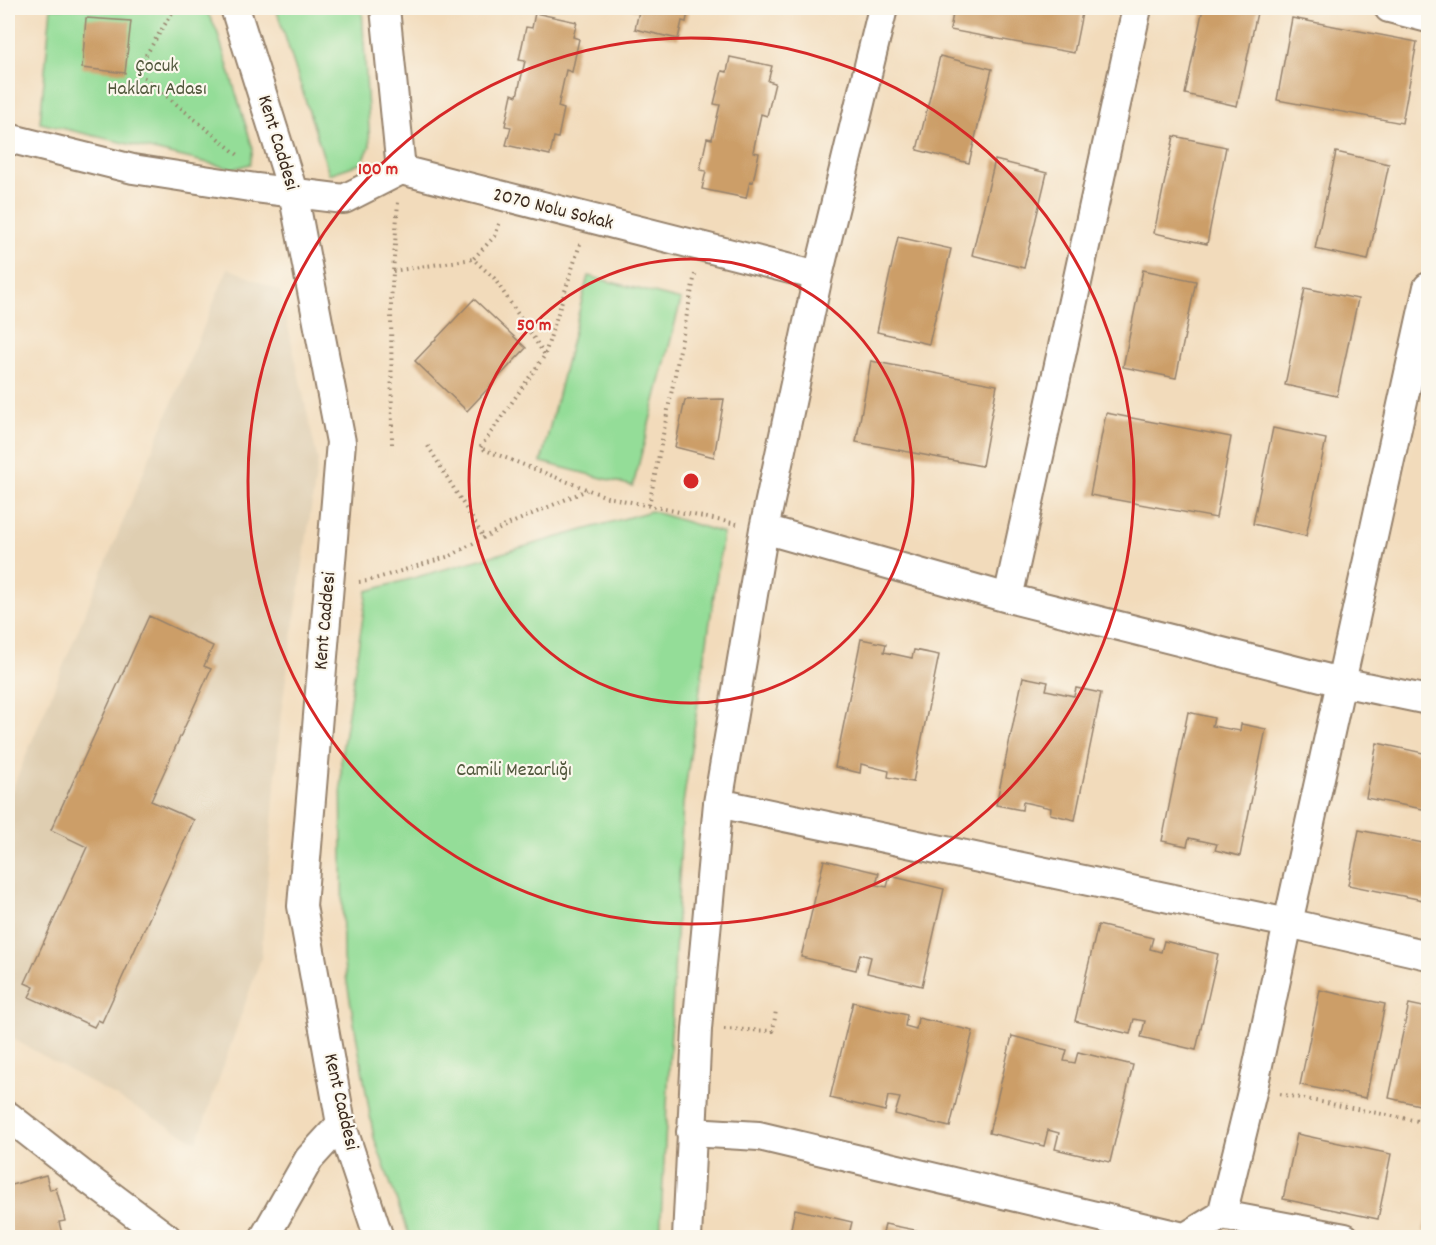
<svg xmlns="http://www.w3.org/2000/svg" width="1436" height="1245" font-family="Dekko,sans-serif">
<style>
.built{fill:#dfceb1}
.green{fill:#94dd98;stroke:#68845b;stroke-width:1.5}
.building{fill:#cc9e68}
.lines{fill:none;stroke-linecap:round;stroke-linejoin:round}
.street-casing{stroke:#96826c;stroke-width:32}
.path{stroke:#96826c;stroke-width:4;stroke-dasharray:1.5 4.5;stroke-linecap:butt}
.street{stroke:#fff;stroke-width:28}
.ring{fill:none;stroke:#d62828;stroke-width:3}
.labels{text-anchor:middle;dominant-baseline:central;stroke-width:4.5;stroke-linejoin:round;paint-order:stroke}
.park-label{font-size:20px;fill:#51573c;stroke:#fbf7ec}
.street-label{font-size:20px;fill:#3b2a1e;stroke:#fbf7ec}
.centre{fill:#d62828;stroke:#fbf7ec;stroke-width:3}
.ring-label{font-size:18px;text-anchor:middle;font-weight:bold;fill:#d62828;stroke:#fbf7ec;stroke-width:4.5;stroke-linejoin:round;paint-order:stroke}
</style>
<rect width="100%" height="100%" fill="#fbf7ec"/>
<filter id="ink" filterUnits="userSpaceOnUse"><feTurbulence type="fractalNoise" baseFrequency=".0167" numOctaves="2"/><feDisplacementMap in="SourceGraphic" scale="12" xChannelSelector="R" yChannelSelector="G"/><feConvolveMatrix kernelMatrix="1 2 1 2 8 2 1 2 1" color-interpolation-filters="sRGB"/></filter>
<filter id="wash" filterUnits="userSpaceOnUse"><feTurbulence type="fractalNoise" baseFrequency=".008" numOctaves="4" result="noise"/><feDisplacementMap in="SourceGraphic" scale="24" xChannelSelector="R" yChannelSelector="G"/><feGaussianBlur stdDeviation="1.35" result="paint"/><feColorMatrix in="noise" values="0 0 0 0 0 0 0 0 0 0 0 0 0 0 0 0 0 1.4 0 .05"/><feComposite in="paint" operator="in"/></filter>
<g filter="url(#wash)">
<rect width="100%" height="100%" fill="#f2dbbb"/>
<path class="built" d="M 228,268 L 280,291 L 318,461 L 281,713 L 261,958 L 197,1142 L 8,1036 L 8,799 Z"/>
<path class="green" d="M 51,8 L 205,8 L 217,31 L 253,149 L 250,164 L 233,169 L 40,123 Z
M 276,8 L 362,8 L 370,146 L 362,163 L 329,174 Z
M 588,276 L 681,300 L 633,486 L 541,462 Z
M 651,511 L 723,533 L 683,804 L 660,1237 L 410,1237 L 374,1138 L 343,959 L 341,758 L 367,591 Z"/>
<g id="blocks">
<path class="building" d="M 633,8 L 689,8 L 686,22 L 682,21 L 678,39 L 635,29 L 639,11 L 633,10 Z
M 954,8 L 1083,8 L 1074,53 L 950,30 Z
M 1203,8 L 1258,8 L 1237,106 L 1185,94 Z
M 535,13 L 577,22 L 573,37 L 579,39 L 572,72 L 566,70 L 558,107 L 564,109 L 558,138 L 554,137 L 550,155 L 506,145 L 511,127 L 505,126 L 512,94 L 517,96 L 525,61 L 519,60 L 526,27 L 532,28 Z
M 86,18 L 131,21 L 125,73 L 82,68 Z
M 1292,18 L 1417,42 L 1402,123 L 1277,100 Z
M 940,56 L 992,69 L 969,163 L 917,150 Z
M 730,57 L 772,66 L 768,81 L 775,83 L 767,116 L 761,114 L 753,152 L 759,153 L 753,182 L 750,181 L 746,198 L 702,189 L 706,171 L 700,170 L 707,138 L 712,139 L 720,105 L 714,104 L 722,71 L 727,72 Z
M 1174,136 L 1226,147 L 1207,244 L 1154,233 Z
M 1336,152 L 1389,164 L 1368,260 L 1315,249 Z
M 995,160 L 1047,173 L 1024,268 L 972,255 Z
M 898,237 L 951,249 L 929,344 L 877,332 Z
M 1143,270 L 1196,281 L 1176,378 L 1123,367 Z
M 1305,288 L 1358,299 L 1337,396 L 1285,385 Z
M 474,299 L 526,348 L 467,411 L 415,361 Z
M 871,361 L 997,385 L 982,466 L 856,442 Z
M 724,399 L 714,457 L 675,447 L 685,400 Z
M 1106,413 L 1231,437 L 1216,518 L 1090,495 Z
M 1273,428 L 1326,439 L 1306,536 L 1253,524 Z
M 149,616 L 213,646 L 204,666 L 211,669 L 151,801 L 194,820 L 102,1022 L 98,1020 L 94,1027 L 29,997 L 34,987 L 25,983 L 87,847 L 51,830 Z
M 861,639 L 886,644 L 884,652 L 912,658 L 914,650 L 939,655 L 913,782 L 888,777 L 889,771 L 861,764 L 860,773 L 835,767 Z
M 1023,677 L 1048,682 L 1046,690 L 1074,696 L 1076,688 L 1101,693 L 1075,820 L 1050,814 L 1051,808 L 1023,802 L 1022,810 L 996,805 Z
M 1188,712 L 1214,718 L 1212,726 L 1240,731 L 1241,724 L 1266,729 L 1240,856 L 1215,850 L 1217,844 L 1189,838 L 1187,846 L 1162,841 Z
M 1377,743 L 1428,754 L 1428,810 L 1366,798 Z
M 1359,830 L 1428,844 L 1428,901 L 1348,885 Z
M 824,860 L 879,873 L 876,885 L 887,887 L 890,876 L 944,889 L 922,986 L 867,973 L 871,957 L 860,954 L 856,970 L 801,957 Z
M 1098,925 L 1153,938 L 1150,949 L 1161,952 L 1164,941 L 1218,954 L 1196,1050 L 1141,1037 L 1145,1021 L 1134,1019 L 1130,1034 L 1075,1021 Z
M 1320,990 L 1385,1004 L 1366,1098 L 1300,1085 Z
M 853,1002 L 907,1015 L 905,1026 L 916,1029 L 918,1018 L 973,1031 L 950,1127 L 895,1114 L 900,1098 L 888,1096 L 885,1111 L 830,1098 Z
M 1409,1004 L 1428,1008 L 1428,1107 L 1389,1098 Z
M 1012,1036 L 1067,1050 L 1064,1061 L 1075,1063 L 1078,1052 L 1133,1065 L 1110,1162 L 1055,1149 L 1059,1133 L 1048,1130 L 1044,1146 L 989,1133 Z
M 1297,1134 L 1391,1154 L 1378,1219 L 1283,1199 Z
M 46,1175 L 50,1190 L 56,1188 L 65,1221 L 59,1222 L 63,1238 L 19,1238 L 18,1234 L 12,1235 L 8,1218 L 8,1186 Z
M 795,1209 L 852,1222 L 848,1238 L 789,1238 Z
M 1428,1210 L 1428,1232 L 1423,1231 Z
M 885,1224 L 945,1236 L 945,1238 L 882,1238 Z"/>
</g>
</g>
<g filter="url(#ink)">
<use href="#blocks" fill-opacity="0" stroke="#96826c" stroke-width="1.5"/>
<g class="lines">
<g class="street-casing">
<path id="street" d="M 235,8 L 293,192 L 341,442 L 302,906 L 341,1124 L 379,1238
M 385,8 L 401,170
M 1389,8 L 1428,18
M 8,138 L 133,169 L 256,188 L 344,199 L 401,170 L 818,276
M 764,529 L 1008,598 L 1341,682 L 1428,700
M 1008,598 L 1137,8
M 718,803 L 1288,923 L 1428,287
M 8,1116 L 87,1178 L 167,1238
M 691,1132 L 759,1136 L 1184,1237
M 1222,1215 L 1345,1238
M 264,1238 L 309,1159 L 341,1124
M 687,1238 L 697,1029 L 718,803 L 764,529 L 818,276 L 883,8
M 1184,1238 L 1222,1215 L 1253,1088 L 1288,923 L 1428,955"/>
</g>
<path class="path" d="M 175,8 L 136,71 L 238,155
M 499,224 L 495,236 L 473,259 L 494,278 L 545,355 L 480,448 L 607,497 L 737,524
M 393,271 L 473,259
M 545,354 L 580,244
M 392,444 L 391,301 L 398,202
M 428,446 L 484,538
M 649,505 L 695,274
M 359,582 L 368,581 L 450,556 L 505,526 L 587,490
M 724,1029 L 773,1031 L 776,1010
M 1280,1094 L 1428,1123"/>
<use href="#street" class="street"/>
</g>
</g>
<g class="ring">
<circle cx="691" cy="481" r="222"/>
<circle cx="691" cy="481" r="443"/>
</g>
<g class="labels">
<g class="park-label">
<text x="157" y="67">Çocuk<tspan x="157" dy="23">Hakları Adası</tspan></text>
<text x="514" y="771">Camili Mezarlığı</text>
</g>
<g class="street-label">
<text transform="translate(277 143) rotate(73)">Kent Caddesi</text>
<text transform="translate(553 210) rotate(14)">2070 Nolu Sokak</text>
<text transform="translate(326 621) rotate(-85)">Kent Caddesi</text>
<text transform="translate(340 1102) rotate(77)">Kent Caddesi</text>
</g>
</g>
<circle cx="691" cy="481" r="9" class="centre"/>
<g class="ring-label">
<text x="378" y="174">100 m</text>
<text x="534" y="330">50 m</text>
</g>
<rect width="1436" height="1245" fill="none" stroke="#fbf7ec" stroke-width="30"/>
</svg>
